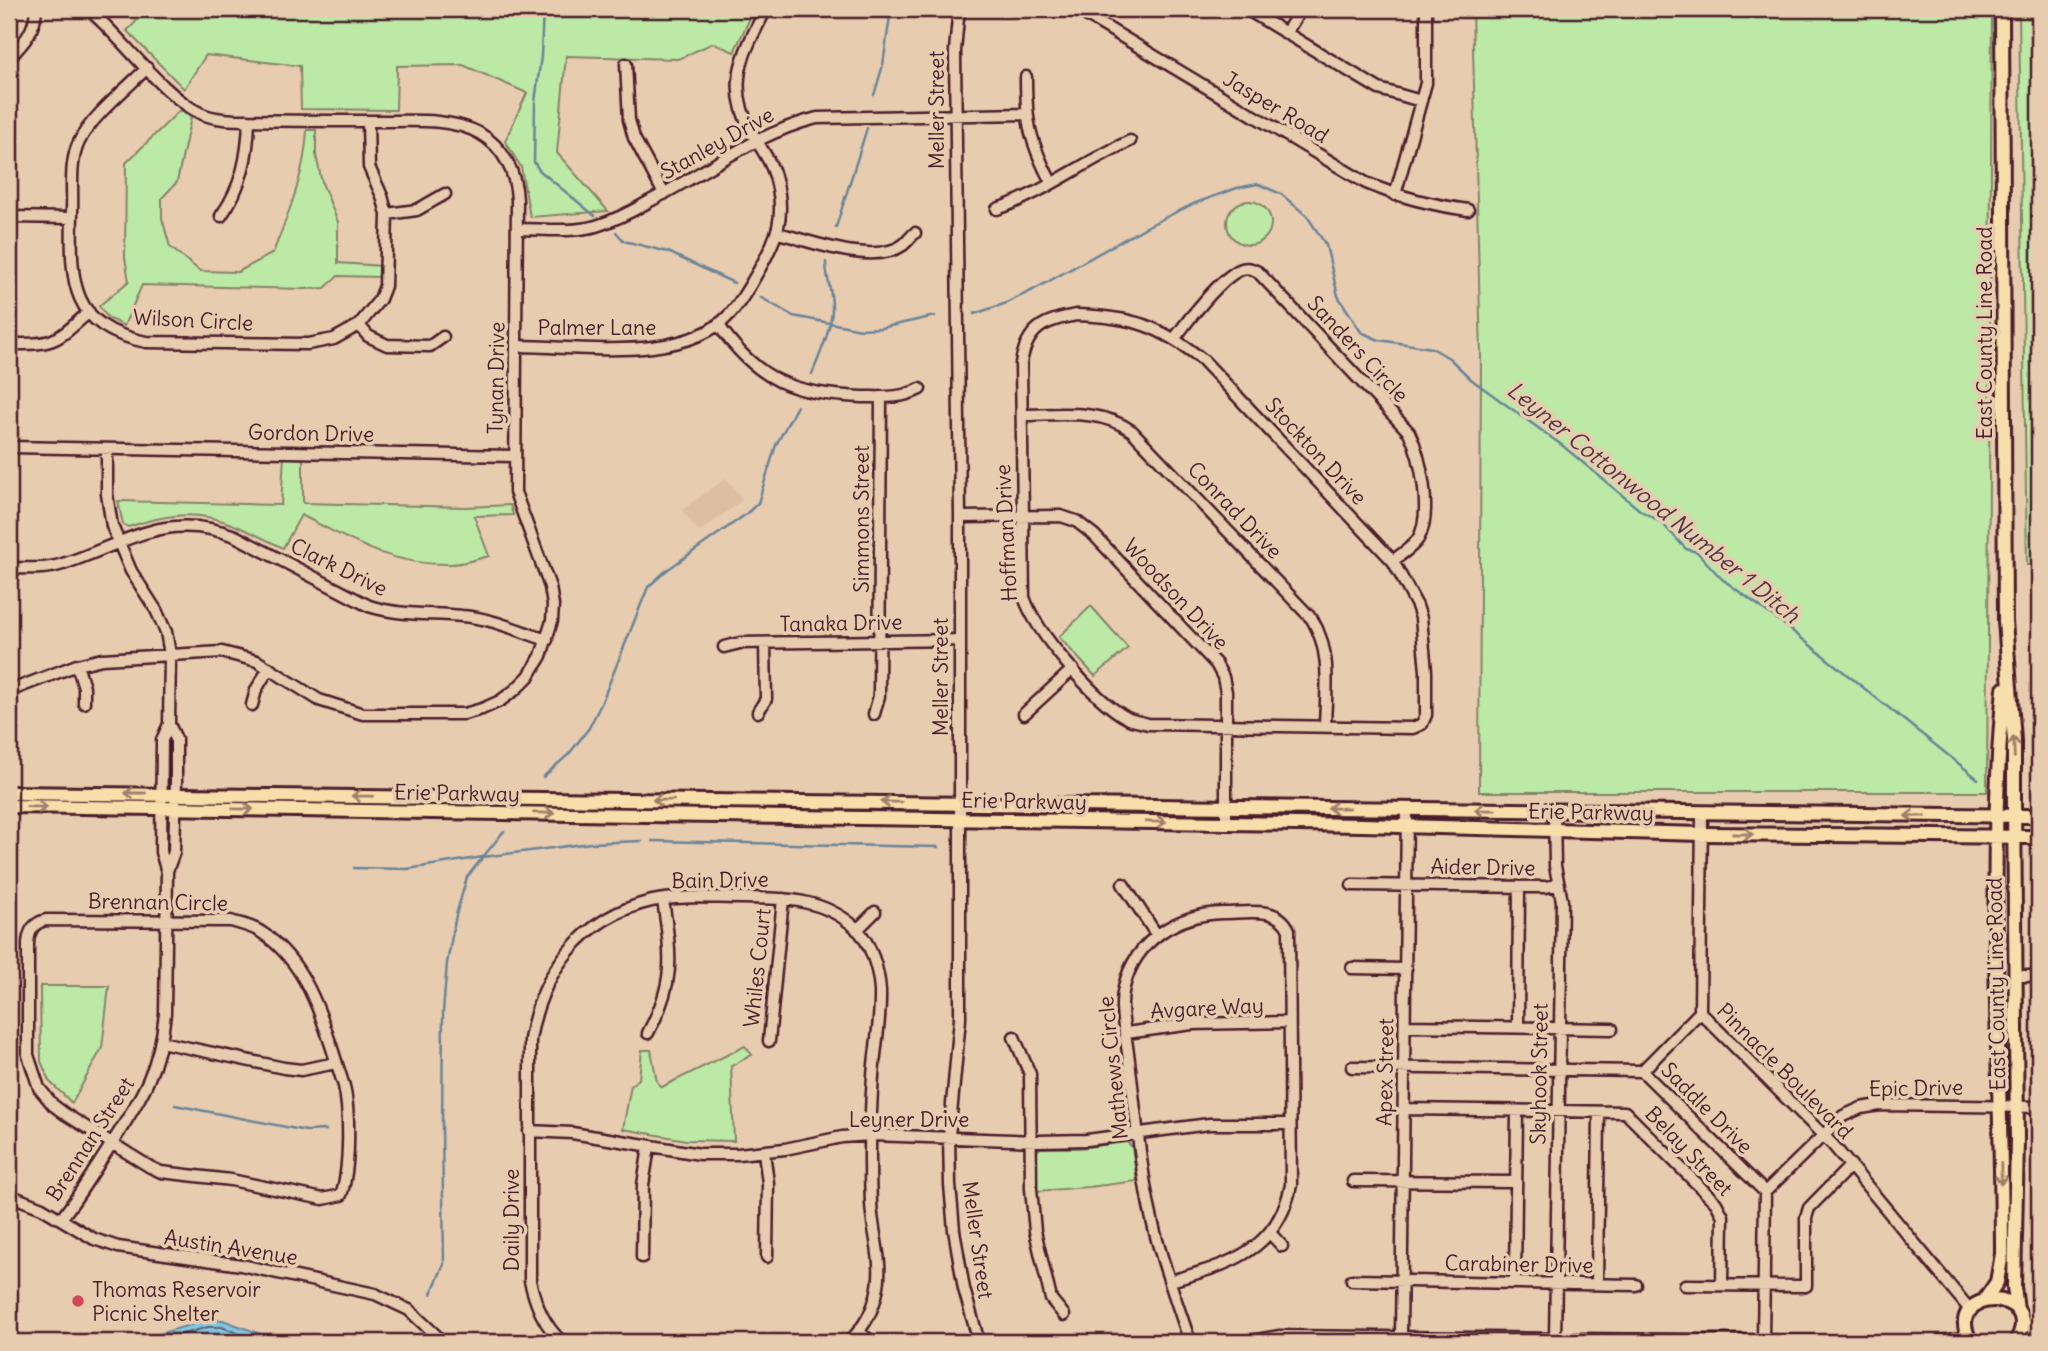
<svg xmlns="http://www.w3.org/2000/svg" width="2048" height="1351" font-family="Delius,sans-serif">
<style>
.built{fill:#debea1}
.green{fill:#bde9a6;stroke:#848468;stroke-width:2}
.water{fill:#80c7e1;stroke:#6a8498;stroke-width:2}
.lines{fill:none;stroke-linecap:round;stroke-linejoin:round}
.shore{stroke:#606274;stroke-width:2}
.stream{stroke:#6a8498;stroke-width:2.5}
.minor-casing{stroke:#4a1f2b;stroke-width:15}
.major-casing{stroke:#4a1f2b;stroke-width:18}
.minor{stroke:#e8ccaf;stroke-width:10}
.major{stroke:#f8deab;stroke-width:12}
.oneway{stroke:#a17e6b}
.poi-dot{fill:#d1495b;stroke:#e8ccaf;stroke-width:2.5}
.labels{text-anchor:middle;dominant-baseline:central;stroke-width:7;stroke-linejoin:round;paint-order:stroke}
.street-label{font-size:21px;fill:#4a1f2b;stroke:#e8ccaf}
.poi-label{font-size:21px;fill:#4a1f2b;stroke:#e8ccaf;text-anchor:start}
.water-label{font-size:23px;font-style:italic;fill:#523846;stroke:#e8ccaf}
</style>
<rect width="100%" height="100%" fill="#e8ccaf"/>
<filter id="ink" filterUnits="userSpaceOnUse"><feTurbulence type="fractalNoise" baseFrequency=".0143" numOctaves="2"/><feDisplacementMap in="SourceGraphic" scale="14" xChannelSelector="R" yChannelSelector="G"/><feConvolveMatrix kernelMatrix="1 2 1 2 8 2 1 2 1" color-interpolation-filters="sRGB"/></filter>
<g filter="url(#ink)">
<path class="built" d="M 726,478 L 743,500 L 699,532 L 682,510 Z
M 2035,988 L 2039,988 L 2039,1327 L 2037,1327 Z"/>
<path class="green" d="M 148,9 L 736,9 L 751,16 L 734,52 L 713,43 L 678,59 L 566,56 L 557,153 L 608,211 L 530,217 L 521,167 L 505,141 L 527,93 L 463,65 L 397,66 L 396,110 L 301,109 L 300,66 L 206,55 L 184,89 L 127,31 Z
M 1472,9 L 1992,9 L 1987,792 L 1479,792 L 1481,356 Z
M 2019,9 L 2039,9 L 2039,565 L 2027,565 Z
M 180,110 L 191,117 L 177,182 L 162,198 L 162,218 L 170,247 L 200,271 L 238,272 L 273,253 C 289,212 305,174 307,130 L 316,130 L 316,155 L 322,183 L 338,222 L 338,263 L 382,266 L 381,277 L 338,276 L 325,288 L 304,289 L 142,285 L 124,326 L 108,318 L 99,306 L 129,281 L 125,258 L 126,163 Z
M1227 223a22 22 0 1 1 44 0a22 22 0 1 1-44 0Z
M 284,456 L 303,459 L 303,503 L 466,507 L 510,505 L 513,515 L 474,516 L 489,556 C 477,559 464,564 451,564 C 391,566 353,541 301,515 L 283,548 C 221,517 197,504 128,527 L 123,524 L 118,501 L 281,505 Z
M 1091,606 L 1128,648 L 1095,676 L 1059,637 Z
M 40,986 L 109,986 L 102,1048 L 72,1103 L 49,1081 L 41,1061 Z
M 745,1046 L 752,1055 L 731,1066 L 734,1141 L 686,1140 L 623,1129 L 631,1085 L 639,1079 L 642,1050 L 651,1050 L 657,1082 L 662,1087 Z
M 1127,1142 L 1132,1147 L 1137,1181 L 1089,1187 L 1037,1191 L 1035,1154 L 1040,1148 L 1079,1148 Z"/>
<path class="water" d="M 207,1320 L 223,1320 L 282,1342 L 131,1342 Z"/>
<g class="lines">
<path class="shore" d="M 156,1342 L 208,1327 L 222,1327 L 259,1342"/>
<path class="stream" d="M 543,9 L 541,56 L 535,102 L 534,162 L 539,170 L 595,216
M 874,95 L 883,65 L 891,9
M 836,227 L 867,128
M 616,232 L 624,241 L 668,252 L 734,283
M 760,297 L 793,316 L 861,329 L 881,328 L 935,316
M 974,314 L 1004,304 L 1033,290 L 1148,226 L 1193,204 L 1237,188 L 1258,184 L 1281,194 L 1307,216 L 1326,245 L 1338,296 L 1361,332 L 1379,340 L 1432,348 L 1449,358 L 1472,380 L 1563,446 L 1641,511 L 1661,522 L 1686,549 L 1697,552 L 1722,579 L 1781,622 L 1978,779
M 812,374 C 819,357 833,325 832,306 C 832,291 826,277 826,262
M 543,777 L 569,754 L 589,728 L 601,704 L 648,587 L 667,570 L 745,515 L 758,503 L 776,445 L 797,406
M 652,841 L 938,847
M 354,868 L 408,869 L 483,857 L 504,831
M 175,1105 L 306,1131 L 326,1130
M 431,1294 L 444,1264 L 442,1127 L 443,1012 L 447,963 L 456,915 L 467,877 L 483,857 L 591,843 L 642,841
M 406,1342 L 406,1337"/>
<g class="minor-casing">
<path id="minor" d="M 961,9 L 958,18 L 955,51 L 960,517 L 960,1019 L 949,1136 L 950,1185 L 954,1230 L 964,1289 L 979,1342
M 1076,9 L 1366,183 C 1399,197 1432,205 1468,210
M 1246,9 L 1379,89 L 1421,101
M 1286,33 L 1301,9
M 9,58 C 24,43 35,31 36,9
M 626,64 L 629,120 L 634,138 L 664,194
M 147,68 C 127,88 90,118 79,142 C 69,163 73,189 72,211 C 71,278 67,326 146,342 L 308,344 L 334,339 L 359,325 L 380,299 L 385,286 L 387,214 L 382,196 L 369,167 L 368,121
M 1026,77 C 1026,123 1030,142 1051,182
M 1395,195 L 1426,83 L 1426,9
M 997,209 C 1044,193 1085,161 1130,141
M 387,214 L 417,210 L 445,194
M 221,216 C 242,187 248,156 249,120
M 9,217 L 72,218
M 517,229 C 543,229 571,233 596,226 C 616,220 633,211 650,201 C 705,173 756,133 817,118 L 1026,114
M 778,233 C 811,241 873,266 903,245 C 907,242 911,236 915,233
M 1077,315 C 1132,317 1159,325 1203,360 L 1393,561 L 1417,606 L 1421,618 L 1426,671 L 1426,715 L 1422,724 L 1413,728 L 1148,724 C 1141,722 1133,721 1127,718 C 1094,700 1036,633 1024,597 L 1021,363 C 1027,328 1044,320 1077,315 Z
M 718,324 C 758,382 794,394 862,397 C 883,397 900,399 920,389
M 359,325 L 368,336 L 387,345 L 430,346 L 443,337
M 1175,338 C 1187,321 1223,275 1242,269 C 1248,267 1253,269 1258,272 L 1409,432 C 1421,457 1433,514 1418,539 C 1412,548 1401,554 1393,561
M 9,344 C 56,344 54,343 89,312
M 516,346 C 577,346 685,364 730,314 C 742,301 750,285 759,270 C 777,238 786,217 776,180 C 772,163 761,148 752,133 C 725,84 743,54 766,9
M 1022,415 C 1059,415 1100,408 1132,431 L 1312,619 C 1332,653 1326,688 1325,726
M 9,447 L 514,456
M 960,517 L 1061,516 L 1076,521 L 1094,535 L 1216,664 L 1223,677 L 1226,692 L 1226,823
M 9,568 C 26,568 46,570 63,564 C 127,543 165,510 235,536 L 369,606 C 400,616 430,613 462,616 C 491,618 519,631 547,640
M 724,647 L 740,643 L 960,640
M 77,665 L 84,687 L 84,703
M 9,691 L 77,665 L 102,659 L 222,652 L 257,661 L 319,700 L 363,714 L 464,714 L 482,709 L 500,701 L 515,690 L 529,676 L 541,656 L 552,621 L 553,605 L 550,587 L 515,492 L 517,200 C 516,173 504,147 479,133 C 447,116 403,122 368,121 C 328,121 288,121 249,120 C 233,120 215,120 200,113 C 161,94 123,38 88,9
M 252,705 L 256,690 L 269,668
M 758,712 L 766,699 L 765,643
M 874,714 L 879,696 L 881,397
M 1024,714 L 1073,669
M 1554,811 L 1555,866 L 1562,901 L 1555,1339
M 1702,813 L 1700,1012 L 1833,1145 L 1971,1311
M 167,871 L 174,852 L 176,782 L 176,739 L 169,724
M 1123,884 L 1156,934
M 1352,885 L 1546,887 L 1559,884
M 46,920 L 231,921 C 240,924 252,926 261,932 C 312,965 326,1032 344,1086 C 350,1112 350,1170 341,1195 L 323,1199 L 231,1180 L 161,1172 L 150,1167 L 65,1114 L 53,1105 L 39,1088 L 28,1055 L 28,943 C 29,931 33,923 46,920 Z
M 857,930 L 875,912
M 1352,968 L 1406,969
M 2015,976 L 2039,976
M 1405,1026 L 1612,1029
M 1518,1027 L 1519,887
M 648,1033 C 676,981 671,956 663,900
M 1126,1033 L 1192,1024 L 1289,1022
M 1014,1037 L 1030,1074 L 1031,1189 L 1035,1231 L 1051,1299 L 1064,1315
M 769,1041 L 783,899
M 161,1042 L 284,1068 L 301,1070 L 336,1063
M 1352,1067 L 1642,1071 L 1765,1192
M 1642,1071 L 1700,1012
M 1404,1109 L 1625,1112 L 1716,1203 L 1723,1216 L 1722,1285
M 529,1131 L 572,1133 L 700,1154 L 738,1154 L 785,1149 L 842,1137 L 871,1135 L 1039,1141 L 1087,1140 L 1209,1124 L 1290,1124
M 764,1152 L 768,1183 L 767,1257
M 1353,1181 L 1516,1182
M 1765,1192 L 1843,1116 L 1861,1108 L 1880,1105 L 2039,1107
M 9,1195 L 42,1208 L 94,1239 L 118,1247 L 241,1265 L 375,1294 L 409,1310 L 443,1342
M 61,1219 C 78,1197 92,1174 107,1151 C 138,1103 160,1072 165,1013 L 167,872 L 161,852 L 162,740 L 169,724 L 170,654 L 166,632 L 156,610 L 131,571 L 112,526 L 107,494 L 107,449
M 1270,1233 L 1282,1246
M 642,1257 L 643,1185 L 649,1147
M 1352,1280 L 1636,1285
M 1170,1281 C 1228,1265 1278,1251 1291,1185 L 1289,930 C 1278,905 1247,913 1223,913 C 1178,914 1135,940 1124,987 C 1118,1010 1127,1038 1129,1061 C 1136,1114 1140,1168 1152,1220 C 1161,1261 1177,1302 1190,1342
M 1515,1282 L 1517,1111
M 1597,1284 L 1599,1112
M 1685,1285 L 1806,1286 L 1806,1218 L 1809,1208 L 1851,1165
M 2021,1320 L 2039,1333
M 859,1332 L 872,1342
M 1401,1336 L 1407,809
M 1763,1341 L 1765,1192
M 562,1342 C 544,1325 536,1306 530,1281 L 530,1039 C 542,971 582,917 652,901 C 681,895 712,898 742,898 C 784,898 823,898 856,928 C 871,943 879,971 880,991 C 881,1019 875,1048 873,1076 C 870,1118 869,1161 871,1203 C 872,1231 883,1259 878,1287 C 874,1310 865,1326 849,1342
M 1245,1342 L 1280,1336 L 1876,1342
M 1938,1342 L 1968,1337"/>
</g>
<g class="major-casing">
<path id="major" d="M 2002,9 L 2005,621 L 2014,740 L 2014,800 L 2017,1140 L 2014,1287 L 2017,1310
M 9,793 L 2039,816
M 9,806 L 1362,825 L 1702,834 L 2039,837
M 1984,1301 L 1997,1282 L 2002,1254 C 2002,1066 1986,877 2004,689
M 1971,1342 C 1939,1286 2048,1286 2016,1342"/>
</g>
<use href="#minor" class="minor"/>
<use href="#major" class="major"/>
</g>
<defs><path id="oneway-shaft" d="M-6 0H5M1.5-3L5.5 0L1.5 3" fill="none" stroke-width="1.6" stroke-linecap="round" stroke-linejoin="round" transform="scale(1.75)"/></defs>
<g class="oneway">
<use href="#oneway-shaft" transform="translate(2014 747) rotate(-92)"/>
<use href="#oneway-shaft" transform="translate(135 793) rotate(180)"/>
<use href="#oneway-shaft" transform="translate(362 796) rotate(-179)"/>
<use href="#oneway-shaft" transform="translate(663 800) rotate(-179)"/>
<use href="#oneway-shaft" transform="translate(891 802) rotate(-179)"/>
<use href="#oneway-shaft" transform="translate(37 807) rotate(2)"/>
<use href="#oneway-shaft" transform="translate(1338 808) rotate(-179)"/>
<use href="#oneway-shaft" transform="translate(243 809) rotate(1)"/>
<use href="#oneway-shaft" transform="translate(1485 810) rotate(-179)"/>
<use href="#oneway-shaft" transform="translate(544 813) rotate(1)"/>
<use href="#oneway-shaft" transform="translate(1915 816) rotate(-180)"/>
<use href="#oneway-shaft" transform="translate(1156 822) rotate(1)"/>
<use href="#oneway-shaft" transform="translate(1743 834)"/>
<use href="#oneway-shaft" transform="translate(2001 1174) rotate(89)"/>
</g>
</g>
<circle class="poi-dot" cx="78" cy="1301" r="7"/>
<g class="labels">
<g class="street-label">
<text transform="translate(1276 107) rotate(31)">Jasper Road</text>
<text transform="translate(936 110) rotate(-90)">Meller Street</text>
<text transform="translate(717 143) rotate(-29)">Stanley Drive</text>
<text transform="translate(193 320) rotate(3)">Wilson Circle</text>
<text x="597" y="327">Palmer Lane</text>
<text transform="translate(1984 333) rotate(-90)">East County Line Road</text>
<text transform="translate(1358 349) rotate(47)">Sanders Circle</text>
<text transform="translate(496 378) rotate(-89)">Tynan Drive</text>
<text transform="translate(311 433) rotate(1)">Gordon Drive</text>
<text transform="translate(1316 451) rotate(47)">Stockton Drive</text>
<text transform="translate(1235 510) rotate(46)">Conrad Drive</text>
<text transform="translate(861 519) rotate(-90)">Simmons Street</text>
<text transform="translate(1006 533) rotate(-93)">Hoffman Drive</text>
<text transform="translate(339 567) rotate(26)">Clark Drive</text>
<text transform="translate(1176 594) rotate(47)">Woodson Drive</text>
<text transform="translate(841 623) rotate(-1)">Tanaka Drive</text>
<text transform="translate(940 677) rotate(-90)">Meller Street</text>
<text transform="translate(457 793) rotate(1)">Erie Parkway</text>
<text transform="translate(1024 801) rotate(1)">Erie Parkway</text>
<text transform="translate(1591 812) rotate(1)">Erie Parkway</text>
<text transform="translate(1483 867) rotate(1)">Aider Drive</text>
<text transform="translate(720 880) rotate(-1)">Bain Drive</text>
<text transform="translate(158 902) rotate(1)">Brennan Circle</text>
<text transform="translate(757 968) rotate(-84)">Whiles Court</text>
<text transform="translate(1996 984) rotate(-91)">East County Line Road</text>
<text transform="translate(1207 1008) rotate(-3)">Avgare Way</text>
<text transform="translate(1113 1068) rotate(-96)">Mathews Circle</text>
<text transform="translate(1785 1071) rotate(45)">Pinnacle Boulevard</text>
<text transform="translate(1385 1072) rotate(-89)">Apex Street</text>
<text transform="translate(1539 1074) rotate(-89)">Skyhook Street</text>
<text transform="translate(1916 1088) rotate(-1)">Epic Drive</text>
<text transform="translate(1707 1108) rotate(45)">Saddle Drive</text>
<text x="909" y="1119">Leyner Drive</text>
<text transform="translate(90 1139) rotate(-57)">Brennan Street</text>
<text transform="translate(1689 1151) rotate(46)">Belay Street</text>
<text transform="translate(511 1220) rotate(-90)">Daily Drive</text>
<text transform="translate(978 1240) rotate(82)">Meller Street</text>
<text transform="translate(231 1247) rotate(9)">Austin Avenue</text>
<text transform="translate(1519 1264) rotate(1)">Carabiner Drive</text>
</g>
<g class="poi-label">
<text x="92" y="1289">Thomas Reservoir<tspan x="92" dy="24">Picnic Shelter</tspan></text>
</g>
<g class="water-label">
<text transform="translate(1654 502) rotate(39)">Leyner Cottonwood Number 1 Ditch</text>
</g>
</g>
<rect width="2048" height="1351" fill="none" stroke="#e8ccaf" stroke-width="35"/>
<rect x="18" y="18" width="2013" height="1316" fill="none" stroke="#4a1f2b" stroke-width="2.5" filter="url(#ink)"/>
</svg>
